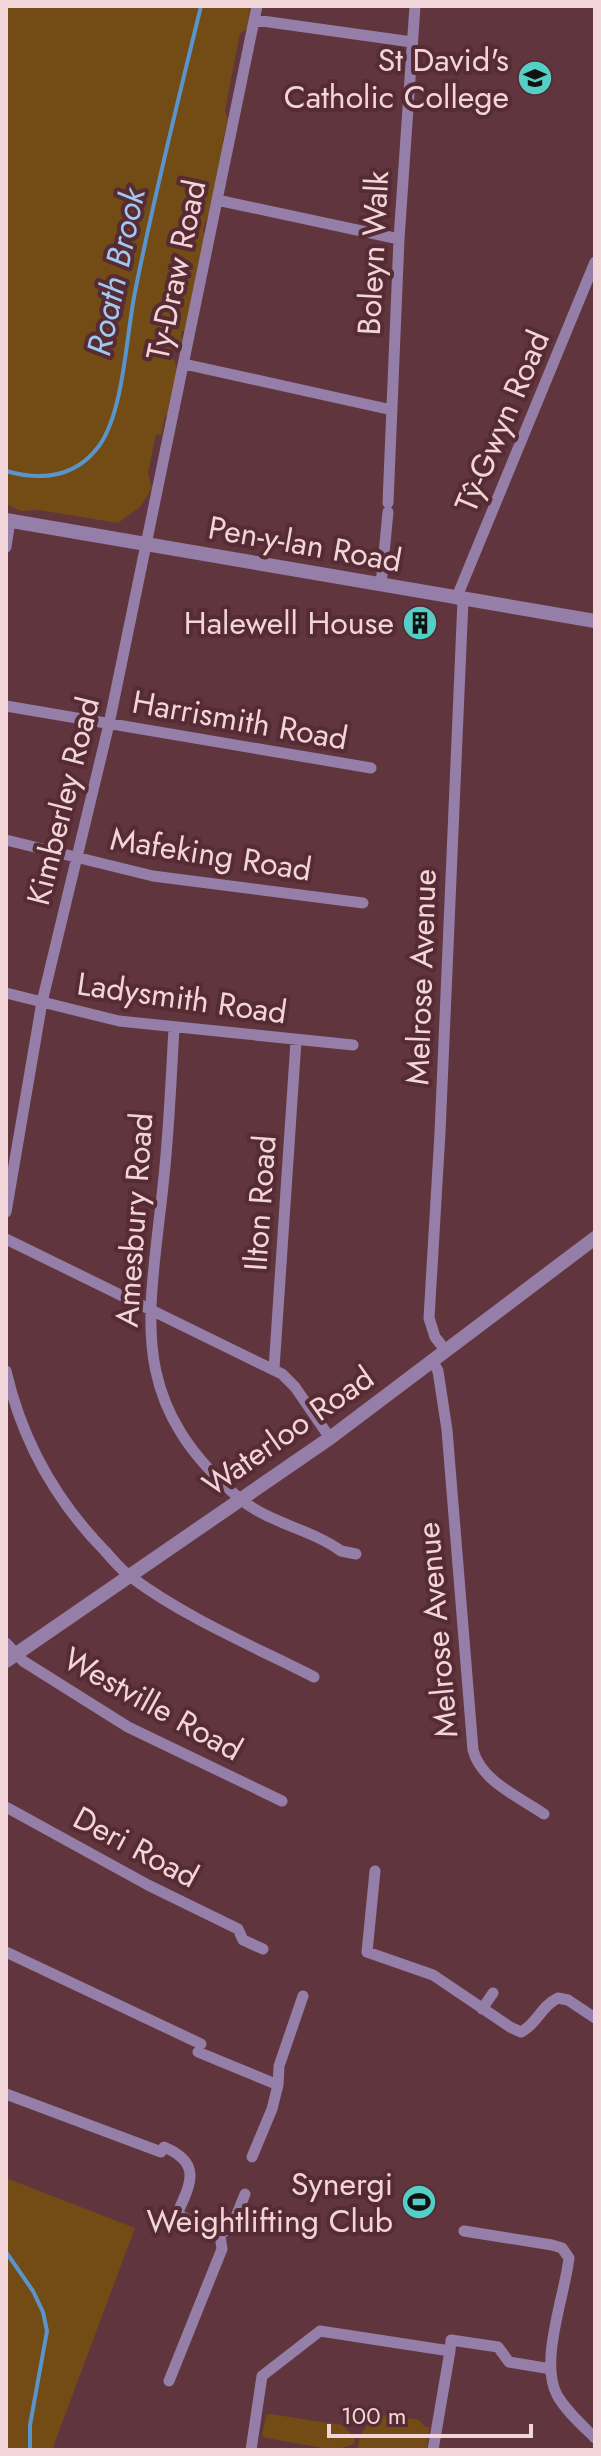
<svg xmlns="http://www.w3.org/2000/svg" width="601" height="2456" font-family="Jost,sans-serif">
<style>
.green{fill:#734b15}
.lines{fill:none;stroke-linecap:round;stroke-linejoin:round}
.stream{stroke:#5995cc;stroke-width:4}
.minor{stroke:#957ea8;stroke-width:11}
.tertiary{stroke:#957ea8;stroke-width:14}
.labels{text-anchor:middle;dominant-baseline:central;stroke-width:8;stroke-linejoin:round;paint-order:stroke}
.poi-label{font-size:32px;fill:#f1d5d8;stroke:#562b33;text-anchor:end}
.street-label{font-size:32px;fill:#f1d5d8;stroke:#562b33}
.water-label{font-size:34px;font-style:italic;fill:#a1c8f0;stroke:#562b33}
</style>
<rect width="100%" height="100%" fill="#61353d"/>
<path class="green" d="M 6,6 L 250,6 L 247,29 L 240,33 L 225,110 L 228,119 L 222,144 L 229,148 L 216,176 L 224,192 L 205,222 L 203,232 L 207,236 L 198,294 L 202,302 L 187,330 L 182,331 L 181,338 L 185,340 L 185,344 L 175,347 L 173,356 L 178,372 L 170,414 L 165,416 L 161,435 L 156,434 L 148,473 L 152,488 L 140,507 L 118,523 L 38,510 L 21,511 L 6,504 Z
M 6,2178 L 135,2228 L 52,2450 L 6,2450 Z
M 270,2414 L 342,2425 L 355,2437 L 354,2444 L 335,2450 L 266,2438 L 262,2436 L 266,2415 Z
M 389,2415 L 419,2420 L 425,2427 L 429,2427 L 427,2450 L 358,2450 C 358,2432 370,2417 389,2415 Z"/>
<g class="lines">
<path class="stream" d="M 6,471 C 41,481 75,478 99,446 C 124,411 126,336 135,292 C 154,196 178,101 201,6
M 6,2252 L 33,2291 L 43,2312 L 47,2331 L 30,2425 L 30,2450"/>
<path class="minor" d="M 255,20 L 412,42
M 217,200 L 399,239
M 184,364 L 392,410
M 388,503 L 399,239 L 415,6
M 6,547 L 10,521
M 381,585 L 388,512
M 456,599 L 595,262
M 6,706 L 371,768
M 6,840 L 153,876 L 363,903
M 6,993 L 119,1021 L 353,1045
M 174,1028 C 171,1080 169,1133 163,1186 C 149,1318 125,1400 239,1498 C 268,1523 311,1529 341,1551 L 356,1554
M 6,1212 L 42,1002 L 109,724 L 257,6
M 6,1239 L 282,1374 L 295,1387 L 330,1438
M 446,1351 L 435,1337 L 429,1318 L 440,1133 L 463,600
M 433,1362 L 438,1371 L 447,1430 L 473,1750 C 481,1781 519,1797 544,1814
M 274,1369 L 296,1041
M 6,1371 C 22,1440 56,1501 105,1551 C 113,1560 121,1570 131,1577 C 186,1618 253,1646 314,1677
M 6,1643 L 23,1661 L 128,1727 L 282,1801
M 6,1807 L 148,1885 L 238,1929 L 243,1940 L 263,1949
M 375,1871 L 367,1952 L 433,1975 L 510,2027 L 521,2032 C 537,2024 541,2006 558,1998 L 568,2000 L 595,2018
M 6,1952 L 201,2044
M 482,2009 L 493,1993
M 198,2052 L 278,2085
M 6,2094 L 161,2152
M 164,2147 C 202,2163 191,2183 177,2214 L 220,2235 L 222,2249 L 169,2381
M 252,2157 L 272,2109 L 278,2085 L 279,2066 L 303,1996
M 464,2231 L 552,2245 L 562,2248 L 569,2258 C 565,2295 539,2361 557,2395 C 566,2411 582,2425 595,2438
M 220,2235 L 233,2224 L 245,2194
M 450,2351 L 451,2340 L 498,2347 L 509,2362 L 551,2369
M 251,2450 L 262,2376 L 320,2331 L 450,2351 L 433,2450"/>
<path class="tertiary" d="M 6,520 L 595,621
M 6,1661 L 330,1438 L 595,1238"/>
</g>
<defs>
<g id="school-disc" transform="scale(1.8)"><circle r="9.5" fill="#55cec6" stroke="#562b33"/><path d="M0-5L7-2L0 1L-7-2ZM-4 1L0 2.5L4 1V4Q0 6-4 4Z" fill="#111"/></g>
<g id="building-disc" transform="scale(1.8)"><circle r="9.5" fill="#55cec6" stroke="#562b33"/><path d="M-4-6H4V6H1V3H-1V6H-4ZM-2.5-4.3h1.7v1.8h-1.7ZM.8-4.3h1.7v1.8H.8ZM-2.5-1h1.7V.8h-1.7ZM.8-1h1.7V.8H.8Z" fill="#111"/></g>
<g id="stadium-disc" transform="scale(1.8)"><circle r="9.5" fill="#55cec6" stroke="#562b33"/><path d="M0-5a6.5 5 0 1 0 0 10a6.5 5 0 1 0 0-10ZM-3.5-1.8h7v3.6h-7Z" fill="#111"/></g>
</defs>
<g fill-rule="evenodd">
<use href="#school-disc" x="535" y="78"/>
<use href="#building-disc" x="420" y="623"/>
<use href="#stadium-disc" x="419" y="2202"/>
</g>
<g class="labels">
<g class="poi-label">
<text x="509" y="60">St David's<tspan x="509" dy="37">Catholic College</tspan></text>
<text x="394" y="623">Halewell House</text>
<text x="393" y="2184">Synergi<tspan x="393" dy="37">Weightlifting Club</tspan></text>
</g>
<g class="street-label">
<text transform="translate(373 253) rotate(-87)">Boleyn Walk</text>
<text transform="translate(176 270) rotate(-78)">Ty-Draw Road</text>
<text transform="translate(502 421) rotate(-67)">Tŷ-Gwyn Road</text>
<text transform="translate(305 544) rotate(10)">Pen-y-lan Road</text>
<text transform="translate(240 720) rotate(10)">Harrismith Road</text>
<text transform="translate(63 801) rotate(-76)">Kimberley Road</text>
<text transform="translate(211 854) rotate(9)">Mafeking Road</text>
<text transform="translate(421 977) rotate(-88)">Melrose Avenue</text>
<text transform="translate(182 998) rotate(8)">Ladysmith Road</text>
<text transform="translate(260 1203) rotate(-86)">Ilton Road</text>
<text transform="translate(134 1220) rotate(-86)">Amesbury Road</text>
<text transform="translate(288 1431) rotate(-35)">Waterloo Road</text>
<text transform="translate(437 1630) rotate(-95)">Melrose Avenue</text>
<text transform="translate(153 1704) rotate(29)">Westville Road</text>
<text transform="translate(136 1847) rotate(28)">Deri Road</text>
</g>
<g class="water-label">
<text transform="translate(116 272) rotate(-78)">Roath Brook</text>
</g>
</g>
<rect width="601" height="2456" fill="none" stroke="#f1d5d8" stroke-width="16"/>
<path d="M329 2424v12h202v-12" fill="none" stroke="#f1d5d8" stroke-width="4"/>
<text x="341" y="2424" font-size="24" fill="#f1d5d8" stroke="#562b33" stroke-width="6" paint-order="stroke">100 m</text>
</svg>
